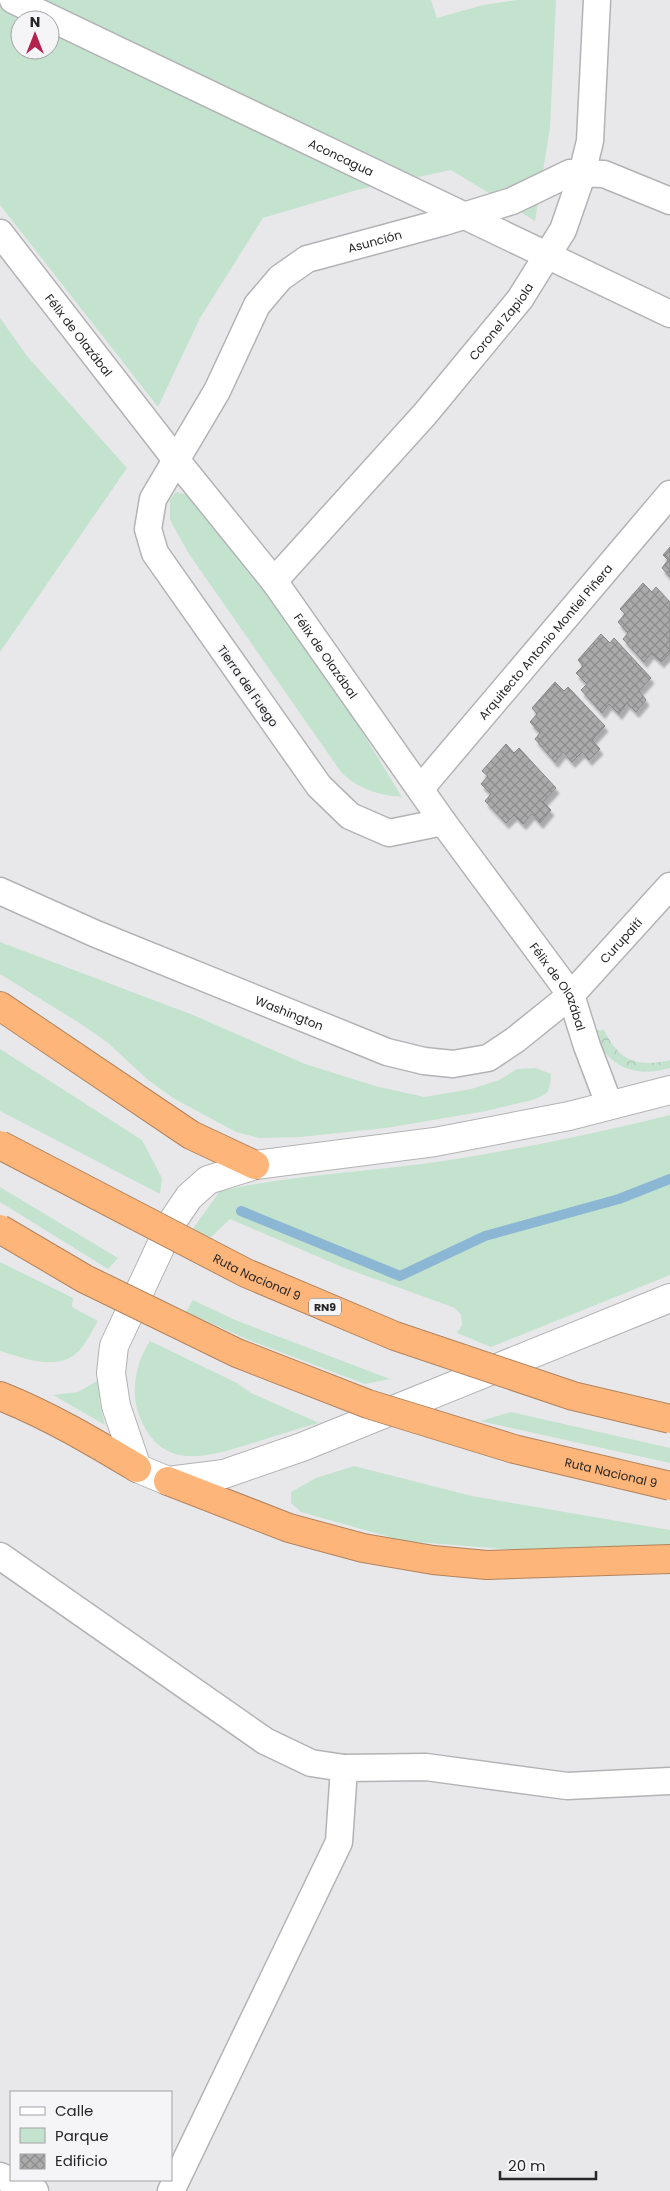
<svg xmlns="http://www.w3.org/2000/svg" width="670" height="2191" font-family="Poppins,sans-serif">
<style>
.green{fill:#c4e3cf;fill-rule:evenodd}
.park{fill:url(#park-crowns)}
.lines{fill:none;stroke-linecap:round;stroke-linejoin:round}
.stream{stroke:#8bb7d4;stroke-width:10}
.building{fill:url(#building-cross-hatch);stroke:#8a888a;filter:url(#shadow)}
.street-casing{stroke:#b3b3b5;stroke-width:29}
.secondary-casing{stroke:#b3b3b5;stroke-width:30}
.highway-casing{stroke:#b2835d;stroke-width:30}
.street{stroke:#fff;stroke-width:26}
.secondary{stroke:#fff;stroke-width:28}
.highway{stroke:#fdb57a;stroke-width:28}
.highway-bridge-casing{stroke:#b2835d;stroke-width:30;stroke-linecap:butt}
.highway-bridge{stroke:#fdb57a;stroke-width:28}
.labels{text-anchor:middle;dominant-baseline:central;stroke-width:4;stroke-linejoin:round;paint-order:stroke}
.shield{fill:#f5f5f8;stroke:#646466;stroke-width:1}
.shield-label{font-size:11px;font-weight:bold;fill:#262627}
.street-label{font-size:12px;fill:#262627;stroke:#f5f5f8}
</style>
<defs>
<pattern id="park-crowns" width="20" height="18" patternUnits="userSpaceOnUse" patternTransform="scale(1.25)"><rect width="20" height="18" fill="#c4e3cf"/><path d="M2 6a3 3 0 1 1 6 0M12 15a3 3 0 1 1 6 0" fill="none" stroke="#a8c3b2"/></pattern>
<pattern id="building-cross-hatch" width="8" height="8" patternUnits="userSpaceOnUse" patternTransform="scale(1.25)"><rect width="8" height="8" fill="#acabac"/><path d="M0 0l8 8M0 8l8-8" fill="none" stroke="#8c8b8c"/></pattern>
<filter id="shadow"><feDropShadow dx="3" dy="5.5" stdDeviation="1" flood-color="#0004"/></filter>
</defs>
<rect width="100%" height="100%" fill="#e8e8ea"/>
<path class="green" d="M 0,0 L 431,0 L 437,18 L 483,5 L 517,0 L 556,0 L 550,128 L 535,221 L 451,170 L 357,190 L 263,218 L 200,318 L 158,407 L 0,205 ZM 20,20 L 50,20 L 50,50 L 20,50 Z
M 0,318 L 27,356 L 127,468 L 0,652 Z
M 176,492 L 185,494 L 225,537 L 323,668 L 402,797 C 378,795 358,789 341,772 L 189,554 L 170,520 L 170,500 Z
M 0,942 L 193,1015 L 305,1064 L 379,1087 L 425,1097 L 471,1089 L 499,1080 L 517,1069 L 536,1068 L 551,1074 C 550,1092 549,1094 532,1100 L 486,1111 L 386,1128 L 300,1137 L 259,1138 L 236,1132 L 173,1098 L 148,1080 L 107,1042 L 81,1024 L 0,974 Z
M 0,1049 L 142,1140 L 162,1178 L 160,1194 L 0,1111 Z
M 670,1115 L 670,1275 L 491,1347 L 457,1333 L 462,1325 L 461,1315 L 455,1308 L 342,1267 L 230,1219 L 211,1237 L 192,1230 L 220,1191 C 296,1174 373,1172 450,1160 C 524,1148 597,1133 670,1115 Z
M 0,1187 L 118,1258 L 108,1269 L 0,1202 Z
M 0,1262 L 73,1298 L 72,1307 L 98,1321 C 91,1332 84,1349 73,1356 C 51,1370 21,1357 0,1351 Z
M 193,1300 L 235,1320 L 390,1379 L 365,1384 L 249,1340 L 186,1312 Z
M 150,1341 L 237,1383 L 251,1393 L 319,1423 C 297,1429 275,1436 253,1443 C 207,1457 161,1473 139,1415 C 130,1391 136,1362 150,1341 Z
M 102,1378 L 102,1392 L 99,1400 L 105,1425 L 53,1395 L 78,1392 Z
M 511,1412 L 670,1448 L 670,1463 L 480,1421 Z
M 354,1466 L 472,1496 L 670,1530 L 670,1546 L 553,1553 L 404,1541 L 301,1512 L 291,1503 L 291,1492 L 316,1478 Z"/>
<path class="park" d="M 604,1030 C 619,1061 637,1068 670,1060 L 670,1068 C 631,1079 608,1065 591,1031 Z"/>
<g class="lines">
<path class="stream" d="M 241,1211 L 400,1276 L 485,1236 L 619,1199 L 670,1179"/>
</g>
<path class="building" d="M 670,547 L 670,577 L 662,568 L 668,560 L 663,555 Z
M 643,583 L 652,592 L 656,587 L 670,602 L 670,653 L 661,662 L 651,653 L 644,662 L 623,639 L 628,633 L 618,622 L 625,614 L 620,609 Z
M 601,634 L 610,643 L 614,638 L 651,678 L 639,691 L 646,700 L 636,712 L 627,703 L 619,714 L 609,704 L 602,713 L 581,690 L 587,684 L 576,673 L 583,666 L 578,660 Z
M 555,682 L 564,691 L 568,687 L 605,726 L 592,740 L 600,749 L 589,760 L 582,752 L 572,762 L 563,752 L 555,762 L 535,739 L 540,733 L 530,722 L 537,714 L 532,708 Z
M 506,744 L 514,753 L 519,748 L 556,788 L 543,802 L 551,810 L 540,823 L 532,814 L 523,824 L 514,815 L 506,823 L 485,801 L 491,794 L 481,784 L 488,776 L 482,771 Z"/>
<g class="lines">
<g class="street-casing">
<g id="street">
<path id="s1" d="M 13,0 L 670,314"/>
<path id="s2" d="M 0,233 L 177,461 L 274,581 L 443,822 L 571,995 L 587,1046 L 609,1104"/>
<path id="s3" d="M 274,581 L 425,414 L 520,299 L 563,230 L 581,178 L 590,141 L 597,0"/>
<path id="s4" d="M 421,788 L 670,494"/>
<path id="s5" d="M 443,822 L 389,833 L 350,816 L 319,786 L 155,553 L 148,529 L 153,499 L 217,391 L 257,305 L 280,278 L 307,259 L 444,222 L 512,201 L 570,173 L 604,174 L 670,201"/>
<path id="s6" d="M 0,891 L 96,934 L 387,1052 L 424,1061 L 453,1064 L 488,1058 L 515,1040 L 571,995 L 670,886"/>
<path d="M 0,1556 L 265,1741 L 311,1763 L 344,1768"/>
<path d="M 0,2176 L 35,2191"/>
<path d="M 171,2191 L 339,1842 L 344,1768 L 426,1767 L 567,1786 L 670,1781"/>
</g>
</g>
<g class="secondary-casing">
<path id="secondary" d="M 670,1090 L 569,1116 L 435,1142 L 255,1165 L 208,1180 L 189,1197 L 172,1222 L 114,1346 L 111,1373 L 116,1406 L 137,1468 L 168,1481 L 224,1474 L 302,1447 L 670,1298"/>
</g>
<g class="highway-casing">
<path id="highway" d="M 0,1006 L 191,1135 L 255,1165
M 0,1396 C 48,1415 92,1441 137,1468
M 168,1481 L 289,1528 L 363,1548 L 433,1560 L 487,1565 L 670,1559"/>
</g>
<use href="#street" class="street"/>
<use href="#secondary" class="secondary"/>
<use href="#highway" class="highway"/>
<g class="highway-bridge-casing">
<g id="highway-bridge">
<path id="s7" d="M 0,1145 L 246,1273 L 395,1336 L 573,1396 L 670,1419"/>
<path id="s8" d="M 0,1229 L 85,1279 L 237,1353 L 368,1404 L 514,1449 L 670,1486"/>
</g>
</g>
<use href="#highway-bridge" class="highway-bridge"/>
</g>
<g class="labels">
<rect class="shield" x="309" y="1298.5" width="32" height="17" rx="4"/>
<g class="shield-label">
<text x="325" y="1307">RN9</text>
</g>
<g class="street-label">
<text stroke="none"><textPath href="#s1" startOffset="364">Aconcagua</textPath></text>
<text stroke="none"><textPath href="#s5" startOffset="840">Asunción</textPath></text>
<text stroke="none"><textPath href="#s3" startOffset="345">Coronel Zapiola</textPath></text>
<text stroke="none"><textPath href="#s2" startOffset="129">Félix de Olazábal</textPath></text>
<text stroke="none"><textPath href="#s4" startOffset="192">Arquitecto Antonio Montiel Piñera</textPath></text>
<text stroke="none"><textPath href="#s2" startOffset="534">Félix de Olazábal</textPath></text>
<text transform="translate(248 686) rotate(55)">Tierra del Fuego</text>
<text stroke="none"><textPath href="#s6" startOffset="700">Curupaití</textPath></text>
<text stroke="none"><textPath href="#s2" startOffset="939">Félix de Olazábal</textPath></text>
<text stroke="none"><textPath href="#s6" startOffset="314">Washington</textPath></text>
<text stroke="none"><textPath href="#s7" startOffset="289">Ruta Nacional 9</textPath></text>
<text stroke="none"><textPath href="#s8" startOffset="661">Ruta Nacional 9</textPath></text>
</g>
</g>
<rect x="10" y="2091" width="162" height="90" fill="#f5f5f8" stroke="#a2a2a4"/>
<rect x="20" y="2107" width="25" height="8" fill="#ffffff" stroke="#a2a2a4"/>
<text x="55" y="2116" font-size="15" fill="#262627">Calle</text>
<rect x="20" y="2128" width="25" height="15" fill="#c4e3cf" stroke="#a2a2a4"/>
<text x="55" y="2141" font-size="15" fill="#262627">Parque</text>
<rect x="20" y="2154" width="25" height="15" fill="url(#building-cross-hatch)" stroke="#a2a2a4"/>
<text x="55" y="2166" font-size="15" fill="#262627">Edificio</text>
<g transform="translate(35 35)"><circle r="24" fill="#f5f5f8" stroke="#a2a2a4"/>
<path d="M0-4L9 19L0 12L-9 19Z" fill="#b3224d"/>
<text y="-8" font-size="14" font-weight="bold" text-anchor="middle" fill="#262627">N</text>
</g>
<path d="M500 2171v8h96v-8" fill="none" stroke="#262627" stroke-width="2.5"/>
<text x="508" y="2171" font-size="15" fill="#262627" stroke="#f5f5f8" stroke-width="4" paint-order="stroke">20 m</text>
</svg>
